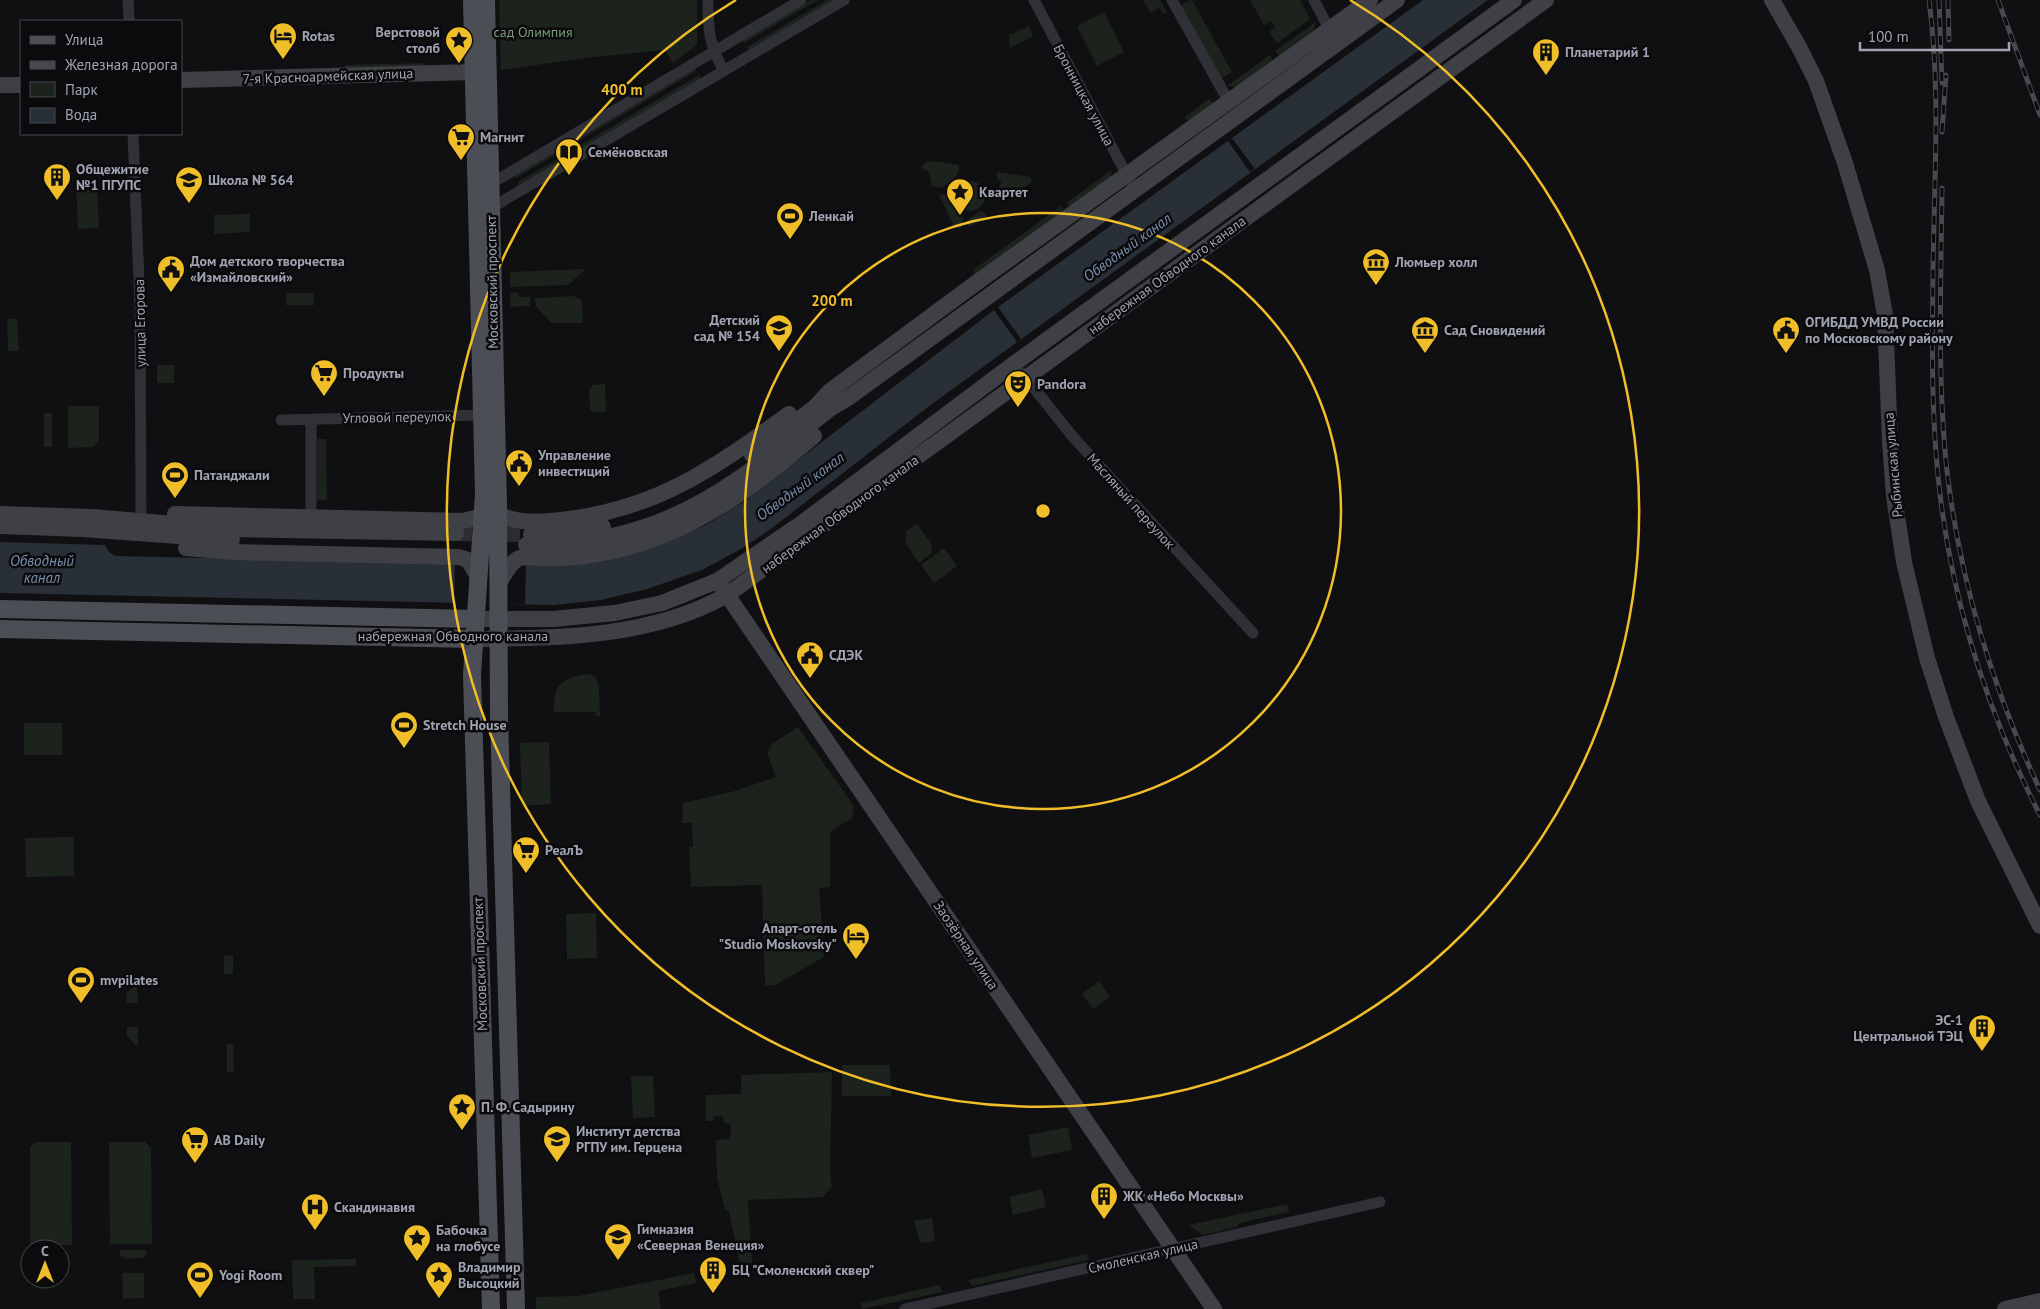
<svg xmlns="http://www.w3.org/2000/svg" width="2040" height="1309" font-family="'PT Sans',sans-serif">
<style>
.green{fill:#1c231d}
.water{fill:#282f36}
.pier{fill:#100f11}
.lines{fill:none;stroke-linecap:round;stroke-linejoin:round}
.secondary-tunnel{stroke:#2d2d31;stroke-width:16;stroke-dasharray:16 8;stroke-linecap:butt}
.street{stroke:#303136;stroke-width:11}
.secondary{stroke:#3f4046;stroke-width:16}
.primary{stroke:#4c4e55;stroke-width:18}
.rail-casing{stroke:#47494f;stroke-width:5}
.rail{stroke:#0b0a0c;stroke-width:3;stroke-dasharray:9;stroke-linecap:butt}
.ring{fill:none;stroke:#f0be28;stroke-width:2.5}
.labels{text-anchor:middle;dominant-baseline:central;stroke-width:5;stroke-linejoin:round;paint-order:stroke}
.poi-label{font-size:14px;font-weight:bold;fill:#a0a4b2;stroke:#0b0a0c;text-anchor:start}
.park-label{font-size:14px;fill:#779d7d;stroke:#0b0a0c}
.street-label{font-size:14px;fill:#a0a4b2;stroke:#0b0a0c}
.water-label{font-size:15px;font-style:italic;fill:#778fae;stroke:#0b0a0c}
.centre{fill:#f0be28;stroke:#0b0a0c;stroke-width:2.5}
.ring-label{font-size:15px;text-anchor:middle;font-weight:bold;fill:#f0be28;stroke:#0b0a0c;stroke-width:5;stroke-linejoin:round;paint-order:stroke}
</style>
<rect width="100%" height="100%" fill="#100f11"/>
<path class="green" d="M 499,0 L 697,0 L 697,45 L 673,63 L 665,50 L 585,58 L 501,70 Z
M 811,0 L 818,0 L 744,43 L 743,40 Z
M 827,0 L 835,0 L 748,50 L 747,47 Z
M 1143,0 L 1160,0 L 1167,12 L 1163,14 L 1159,8 L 1151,13 Z
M 1190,0 L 1192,0 L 1232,72 L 1221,78 L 1181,5 Z
M 1250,0 L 1300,0 L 1310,19 L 1277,43 L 1269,32 L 1275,27 L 1271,21 L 1264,25 Z
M 1104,12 L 1124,52 L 1097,66 L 1077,26 Z
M 1316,22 L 1314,30 L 1279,56 L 1275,51 Z
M 1029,26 L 1033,36 L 1010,48 L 1009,35 Z
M 1270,55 L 1272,60 L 1236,87 L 1227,86 Z
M 424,63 L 425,69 L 345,71 L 345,65 Z
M 695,69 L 696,71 L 516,178 L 514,176 Z
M 699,75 L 701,78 L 519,185 L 518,182 Z
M 1209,99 L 1213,103 L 1188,121 L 1185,117 Z
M 934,161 L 959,165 C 961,177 949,181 942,188 L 932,186 L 929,172 L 921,167 L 926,162 Z
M 1112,170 L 1110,178 L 1069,207 L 1066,203 Z
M 998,172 L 1030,177 L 1032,182 L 1003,202 L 999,201 L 997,196 L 1001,182 L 996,176 Z
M955 196a15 15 0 1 1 30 0a15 15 0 1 1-30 0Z
M 97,185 L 99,228 L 78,229 L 76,186 Z
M 956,185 L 954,198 L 958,215 L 963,218 L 961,228 L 955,228 L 939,195 L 949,194 Z
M 1061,206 L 1064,210 L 975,274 L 973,270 Z
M 978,212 L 983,211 L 988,218 L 968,227 L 967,221 Z
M 250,214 L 250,232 L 214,234 L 214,215 Z
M 586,269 L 568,285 L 510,287 L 510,272 Z
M 518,292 L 519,297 L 530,297 L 530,306 L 510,307 L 510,293 Z
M 286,293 L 314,293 L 314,305 L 286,305 Z
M 574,296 L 582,301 L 583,323 L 551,323 L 536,306 L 535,298 Z
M 7,319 L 17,319 L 19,351 L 8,351 Z
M 157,365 L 174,365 L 174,383 L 157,383 Z
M 605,384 L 606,412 L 593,412 L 590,409 L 589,389 L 593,385 Z
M 68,406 L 99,406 L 99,441 L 93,447 L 68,448 Z
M 44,413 L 52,413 L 52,447 L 44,447 Z
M 317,439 L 326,439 L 327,500 L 317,500 Z
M 917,524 L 931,543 L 932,553 L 919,563 L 906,544 L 906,531 Z
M 944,548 L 957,566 L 934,583 L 921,565 Z
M 587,674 L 595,676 L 599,686 L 600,716 L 596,716 L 595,712 L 554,712 C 553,685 561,678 587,674 Z
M 24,723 L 62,723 L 62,755 L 24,755 Z
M 798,727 L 854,806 L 852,818 L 830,832 L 830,887 L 819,888 L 824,957 L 775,985 L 765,986 L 762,885 L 691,887 L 689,847 L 693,847 L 692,823 L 682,823 L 683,803 L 735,791 L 776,777 L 767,753 L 772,744 Z
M 549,742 L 551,804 L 522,806 L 520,743 Z
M 74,837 L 74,876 L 26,877 L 25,838 Z
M 596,913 L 597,958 L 567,959 L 566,914 Z
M 233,955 L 233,974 L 224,974 L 224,956 Z
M 1099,981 L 1110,997 L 1093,1009 L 1082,994 Z
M 137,983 L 138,1003 L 127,1003 L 126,994 Z
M 127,1027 L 138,1027 L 138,1045 L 135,1045 L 127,1036 Z
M 227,1044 L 233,1044 L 234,1072 L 227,1072 Z
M 842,1065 L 890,1065 L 891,1096 L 842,1096 Z
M 832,1072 L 830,1171 L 832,1187 L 823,1197 L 748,1200 L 752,1263 L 740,1265 L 729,1211 L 725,1210 L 717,1177 L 716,1140 L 730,1139 L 731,1124 L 724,1123 L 723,1116 L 714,1116 L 713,1121 L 706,1121 L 706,1095 L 741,1094 L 741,1075 Z
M 631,1076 L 653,1076 L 655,1117 L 633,1118 Z
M 1068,1127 L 1072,1150 L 1032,1158 L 1028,1135 Z
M 36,1142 L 71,1142 L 72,1245 L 30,1246 L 30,1147 Z
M 109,1142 L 145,1142 L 151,1148 L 152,1244 L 110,1244 Z
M 1042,1189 L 1046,1207 L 1013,1215 L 1009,1197 Z
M 1287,1204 L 1289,1212 L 1239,1223 L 1237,1227 L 1203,1235 L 1189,1225 Z
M 932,1218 L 935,1241 L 920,1243 L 914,1221 Z
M 120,1250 L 146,1250 L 147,1254 L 142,1258 L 125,1259 L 120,1255 Z
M 1087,1254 L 1089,1260 L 972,1286 L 968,1280 Z
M 356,1259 L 356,1266 L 314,1267 L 315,1299 L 293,1299 L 292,1260 Z
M 124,1273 L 144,1273 L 144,1298 L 123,1299 L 122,1275 Z
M 694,1273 L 696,1283 L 658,1291 L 661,1309 L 536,1309 L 536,1297 L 578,1296 Z
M 939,1285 L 943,1292 L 862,1309 L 861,1303 Z"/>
<path class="water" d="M 1423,0 L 1488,0 L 928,407 L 771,529 L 741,549 L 702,570 L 647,589 L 601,600 L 553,605 L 0,593 L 0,542 L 105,545 L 109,552 L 115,556 L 498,564 L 667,542 L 706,525 L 742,503 L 994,310 Z"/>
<path class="pier" d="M 1232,138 L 1255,169 L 1250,172 L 1228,141 Z
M 998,307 L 1021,339 L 1017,342 L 994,310 Z
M 455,564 L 526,565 L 525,604 L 454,603 Z"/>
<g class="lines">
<path class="secondary-tunnel" d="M 456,533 L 527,534"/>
<path class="street" d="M 128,0 L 129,21
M 708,0 C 708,30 709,45 724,71
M 1034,0 L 1130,181
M 1172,0 L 1229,102
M 1314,0 L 1329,29
M 133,134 L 140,306 L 141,512
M 487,186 L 801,0
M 491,208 L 844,0
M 1022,373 L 1073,437 L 1253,633
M 281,420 L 482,415
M 311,519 L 311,419
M 905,1309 L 1380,1202"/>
<path class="secondary" d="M 1772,0 L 1799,47 L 1816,81 L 1845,163 L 1877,270 L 1885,315 L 1890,442 L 1894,496 L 1904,562 L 1927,658 L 1946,717 L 1978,801 L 2040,926
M 181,80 L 474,72
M 0,85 L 21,85
M 752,455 L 815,407 L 830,391 L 976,283 L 1370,0
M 0,514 L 92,517 L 233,529 L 456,533
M 175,514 L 463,521 L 482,516
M 498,514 C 520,525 545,522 569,519 C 661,507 715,467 789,414
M 0,526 L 83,529 L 232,540
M 531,534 L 603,527
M 526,545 C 665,544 728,490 831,408 L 848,398 L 1397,0
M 186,548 L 234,552 L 459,557 L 468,560 L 477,575
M 498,585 C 503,577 509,565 516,560 C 523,555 534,558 542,558 C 570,559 599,555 625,548 C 699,528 757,485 814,436
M 721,586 L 1214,1309
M 474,619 L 553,619 L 615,613 L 662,603 L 717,581 L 802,523 L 1015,363 L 1514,0
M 473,639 C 558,638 651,638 727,595 L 1546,0
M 2005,1309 L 2040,1301"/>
<path class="primary" d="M 472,0 L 484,494 L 472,675 L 491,1309
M 486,0 L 498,503 L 499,717 L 516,1309
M 0,609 L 474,619
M 0,629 L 473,639"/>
<g class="rail-casing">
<path id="rail" d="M 1929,0 C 1941,90 1934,181 1933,272 C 1932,348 1931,426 1941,502 C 1955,611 1990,717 2040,815
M 1939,0 L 1942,83
M 1948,0 L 1949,40
M 1998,0 L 2040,115
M 1942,132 L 1946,75
M 1942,188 C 1941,282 1937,378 1947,471 C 1960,582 1993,689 2040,790"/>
</g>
<use href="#rail" class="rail"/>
</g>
<g class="ring">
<circle cx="1043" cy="511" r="298"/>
<path d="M1350 0A596 596 0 1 1 736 0"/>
</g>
<defs>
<g id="hotel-pin" transform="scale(1.4375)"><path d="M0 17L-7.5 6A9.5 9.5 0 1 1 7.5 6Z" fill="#f0be28" stroke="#0b0a0c"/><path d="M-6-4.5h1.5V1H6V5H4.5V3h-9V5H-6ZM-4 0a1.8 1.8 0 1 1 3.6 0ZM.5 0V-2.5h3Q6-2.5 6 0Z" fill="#111"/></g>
<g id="sight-pin" transform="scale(1.4375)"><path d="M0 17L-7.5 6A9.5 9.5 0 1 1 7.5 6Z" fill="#f0be28" stroke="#0b0a0c"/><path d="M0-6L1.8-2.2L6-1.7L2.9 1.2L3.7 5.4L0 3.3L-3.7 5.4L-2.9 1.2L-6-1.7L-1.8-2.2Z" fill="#111"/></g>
<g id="building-pin" transform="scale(1.4375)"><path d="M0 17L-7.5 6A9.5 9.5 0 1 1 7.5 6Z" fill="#f0be28" stroke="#0b0a0c"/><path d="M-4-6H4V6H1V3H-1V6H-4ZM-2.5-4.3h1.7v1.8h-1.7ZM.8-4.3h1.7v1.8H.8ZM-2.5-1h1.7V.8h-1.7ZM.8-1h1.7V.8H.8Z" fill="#111"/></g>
<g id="supermarket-pin" transform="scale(1.4375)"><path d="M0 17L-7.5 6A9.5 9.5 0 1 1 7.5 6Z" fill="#f0be28" stroke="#0b0a0c"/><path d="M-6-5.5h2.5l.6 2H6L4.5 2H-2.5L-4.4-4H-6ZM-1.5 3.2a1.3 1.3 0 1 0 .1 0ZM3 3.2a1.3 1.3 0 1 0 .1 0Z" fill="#111"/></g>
<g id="library-pin" transform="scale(1.4375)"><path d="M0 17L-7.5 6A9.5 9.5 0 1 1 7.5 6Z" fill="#f0be28" stroke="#0b0a0c"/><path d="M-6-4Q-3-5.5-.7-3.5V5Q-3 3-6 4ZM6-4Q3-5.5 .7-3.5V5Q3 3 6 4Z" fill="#111"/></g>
<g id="school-pin" transform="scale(1.4375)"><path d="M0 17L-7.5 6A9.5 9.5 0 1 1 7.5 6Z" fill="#f0be28" stroke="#0b0a0c"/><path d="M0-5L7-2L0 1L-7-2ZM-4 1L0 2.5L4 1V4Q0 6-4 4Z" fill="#111"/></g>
<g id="stadium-pin" transform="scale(1.4375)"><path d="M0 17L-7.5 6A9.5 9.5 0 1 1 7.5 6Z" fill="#f0be28" stroke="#0b0a0c"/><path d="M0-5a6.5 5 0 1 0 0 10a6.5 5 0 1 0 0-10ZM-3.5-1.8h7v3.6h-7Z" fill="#111"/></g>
<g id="museum-pin" transform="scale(1.4375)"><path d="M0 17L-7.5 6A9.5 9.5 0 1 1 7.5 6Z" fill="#f0be28" stroke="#0b0a0c"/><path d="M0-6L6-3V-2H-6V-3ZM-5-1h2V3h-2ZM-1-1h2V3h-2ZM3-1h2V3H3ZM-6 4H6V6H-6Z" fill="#111"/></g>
<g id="civic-pin" transform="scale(1.4375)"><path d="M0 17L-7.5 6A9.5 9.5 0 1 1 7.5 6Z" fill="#f0be28" stroke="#0b0a0c"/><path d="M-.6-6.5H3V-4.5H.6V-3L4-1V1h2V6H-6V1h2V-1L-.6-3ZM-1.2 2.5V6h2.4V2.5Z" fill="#111"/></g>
<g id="theatre-pin" transform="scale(1.4375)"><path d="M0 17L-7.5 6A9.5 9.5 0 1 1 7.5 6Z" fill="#f0be28" stroke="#0b0a0c"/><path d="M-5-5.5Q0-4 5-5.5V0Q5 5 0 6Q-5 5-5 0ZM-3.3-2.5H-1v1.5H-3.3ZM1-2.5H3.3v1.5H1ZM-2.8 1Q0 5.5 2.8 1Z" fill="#111"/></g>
<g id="university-pin" transform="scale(1.4375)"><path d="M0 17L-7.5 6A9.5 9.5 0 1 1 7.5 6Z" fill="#f0be28" stroke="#0b0a0c"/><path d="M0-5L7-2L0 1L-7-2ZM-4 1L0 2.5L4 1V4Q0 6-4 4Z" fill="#111"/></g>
<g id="hospital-pin" transform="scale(1.4375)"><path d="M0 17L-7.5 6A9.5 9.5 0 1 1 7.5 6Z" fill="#f0be28" stroke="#0b0a0c"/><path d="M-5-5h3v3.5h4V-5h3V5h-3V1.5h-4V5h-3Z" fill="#111"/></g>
</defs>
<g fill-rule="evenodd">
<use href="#hotel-pin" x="283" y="36"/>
<use href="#sight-pin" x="459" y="40"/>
<use href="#building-pin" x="1546" y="52"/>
<use href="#supermarket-pin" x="461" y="137"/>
<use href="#library-pin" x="569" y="152"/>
<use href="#building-pin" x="57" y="177"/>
<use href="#school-pin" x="189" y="180"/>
<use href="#sight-pin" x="960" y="192"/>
<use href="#stadium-pin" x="790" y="216"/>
<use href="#museum-pin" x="1376" y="262"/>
<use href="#civic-pin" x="171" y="269"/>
<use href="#school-pin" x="779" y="328"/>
<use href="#museum-pin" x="1425" y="330"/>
<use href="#civic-pin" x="1786" y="330"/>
<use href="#supermarket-pin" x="324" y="373"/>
<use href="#theatre-pin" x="1018" y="384"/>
<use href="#civic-pin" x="519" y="463"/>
<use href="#stadium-pin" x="175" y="475"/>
<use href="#civic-pin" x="810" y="655"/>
<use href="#stadium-pin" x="404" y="725"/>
<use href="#supermarket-pin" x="526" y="850"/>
<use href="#hotel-pin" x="856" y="936"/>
<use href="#stadium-pin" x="81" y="980"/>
<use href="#building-pin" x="1982" y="1028"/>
<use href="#sight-pin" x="462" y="1107"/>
<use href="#university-pin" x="557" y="1139"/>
<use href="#supermarket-pin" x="195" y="1140"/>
<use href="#building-pin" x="1104" y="1196"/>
<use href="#hospital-pin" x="315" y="1207"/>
<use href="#school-pin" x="618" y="1237"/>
<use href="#sight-pin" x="417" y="1238"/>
<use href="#building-pin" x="713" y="1270"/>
<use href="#stadium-pin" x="200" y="1275"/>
<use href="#sight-pin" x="439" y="1275"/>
</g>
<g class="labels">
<g class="poi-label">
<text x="440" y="32" text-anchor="end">Верстовой<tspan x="440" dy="16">столб</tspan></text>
<text x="302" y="36">Rotas</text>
<text x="1565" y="52">Планетарий 1</text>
<text x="480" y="137">Магнит</text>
<text x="588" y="152">Семёновская</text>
<text x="76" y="169">Общежитие<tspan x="76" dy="16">№1 ПГУПС</tspan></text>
<text x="208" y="180">Школа № 564</text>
<text x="979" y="192">Квартет</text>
<text x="809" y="216">Ленкай</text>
<text x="190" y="261">Дом детского творчества<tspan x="190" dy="16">«Измайловский»</tspan></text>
<text x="1395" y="262">Люмьер холл</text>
<text x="760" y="320" text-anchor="end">Детский<tspan x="760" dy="16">сад № 154</tspan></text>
<text x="1805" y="322">ОГИБДД УМВД России<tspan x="1805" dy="16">по Московскому району</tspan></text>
<text x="1444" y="330">Сад Сновидений</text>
<text x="343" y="373">Продукты</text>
<text x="1037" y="384">Pandora</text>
<text x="538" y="455">Управление<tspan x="538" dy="16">инвестиций</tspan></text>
<text x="194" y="475">Патанджали</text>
<text x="829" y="655">СДЭК</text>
<text x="423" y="725">Stretch House</text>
<text x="545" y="850">РеалЪ</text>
<text x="837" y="928" text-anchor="end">Апарт-отель<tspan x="837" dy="16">"Studio Moskovsky"</tspan></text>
<text x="100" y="980">mvpilates</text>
<text x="1963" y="1020" text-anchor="end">ЭС-1<tspan x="1963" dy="16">Центральной ТЭЦ</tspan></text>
<text x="481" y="1107">П. Ф. Садырину</text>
<text x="576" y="1131">Институт детства<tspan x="576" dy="16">РГПУ им. Герцена</tspan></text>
<text x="214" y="1140">АВ Daily</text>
<text x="1123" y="1196">ЖК «Небо Москвы»</text>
<text x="334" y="1207">Скандинавия</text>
<text x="637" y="1229">Гимназия<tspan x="637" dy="16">«Северная Венеция»</tspan></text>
<text x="436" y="1230">Бабочка<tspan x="436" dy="16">на глобусе</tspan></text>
<text x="458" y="1267">Владимир<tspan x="458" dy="16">Высоцкий</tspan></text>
<text x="732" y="1270">БЦ "Смоленский сквер"</text>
<text x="219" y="1275">Yogi Room</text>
</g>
<g class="park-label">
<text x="533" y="32">сад Олимпия</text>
</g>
<g class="street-label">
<text transform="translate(328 76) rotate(-2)">7-я Красноармейская улица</text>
<text transform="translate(1084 95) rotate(62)">Бронницкая улица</text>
<text transform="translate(1167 275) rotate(-36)">набережная Обводного канала</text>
<text transform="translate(492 282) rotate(-91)">Московский проспект</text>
<text transform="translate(140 323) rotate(-91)">улица Егорова</text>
<text transform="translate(397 417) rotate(-1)">Угловой переулок</text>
<text transform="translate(1893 465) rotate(-95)">Рыбинская улица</text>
<text transform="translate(1131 501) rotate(48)">Масляный переулок</text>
<text transform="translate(840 514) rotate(-36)">набережная Обводного канала</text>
<text x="453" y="636">набережная Обводного канала</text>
<text transform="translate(966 945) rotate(56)">Заозёрная улица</text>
<text transform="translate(480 964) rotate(-92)">Московский проспект</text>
<text transform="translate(1143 1256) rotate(-13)">Смоленская улица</text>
</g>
<g class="water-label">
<text transform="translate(1127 247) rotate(-36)">Обводный канал</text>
<text transform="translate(800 486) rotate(-36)">Обводный канал</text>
<text x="42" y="560">Обводный<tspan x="42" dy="17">канал</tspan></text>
</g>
</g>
<circle cx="1043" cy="511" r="8" class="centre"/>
<g class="ring-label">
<text x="622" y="95">400 m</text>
<text x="832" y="306">200 m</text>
</g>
<rect x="20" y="20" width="162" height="115" fill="#0b0a0c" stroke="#47484e"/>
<rect x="30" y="36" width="25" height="8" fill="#4c4e55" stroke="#47484e"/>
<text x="65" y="45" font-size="15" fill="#a0a4b2">Улица</text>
<rect x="30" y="61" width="25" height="8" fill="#47494f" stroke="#47484e"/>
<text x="65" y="70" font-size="15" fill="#a0a4b2">Железная дорога</text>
<rect x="30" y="82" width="25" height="15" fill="#1c231d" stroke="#47484e"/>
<text x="65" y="95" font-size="15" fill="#a0a4b2">Парк</text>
<rect x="30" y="108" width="25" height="15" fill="#282f36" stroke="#47484e"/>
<text x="65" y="120" font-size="15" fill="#a0a4b2">Вода</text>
<g transform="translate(45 1264)"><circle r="24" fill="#0b0a0c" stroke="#47484e"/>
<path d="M0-4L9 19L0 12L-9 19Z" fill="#f0be28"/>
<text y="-8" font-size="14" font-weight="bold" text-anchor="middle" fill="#a0a4b2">С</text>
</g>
<path d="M1860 42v8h149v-8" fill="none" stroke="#a0a4b2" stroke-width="2.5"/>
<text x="1868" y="42" font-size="15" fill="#a0a4b2" stroke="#0b0a0c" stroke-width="4" paint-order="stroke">100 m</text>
</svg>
